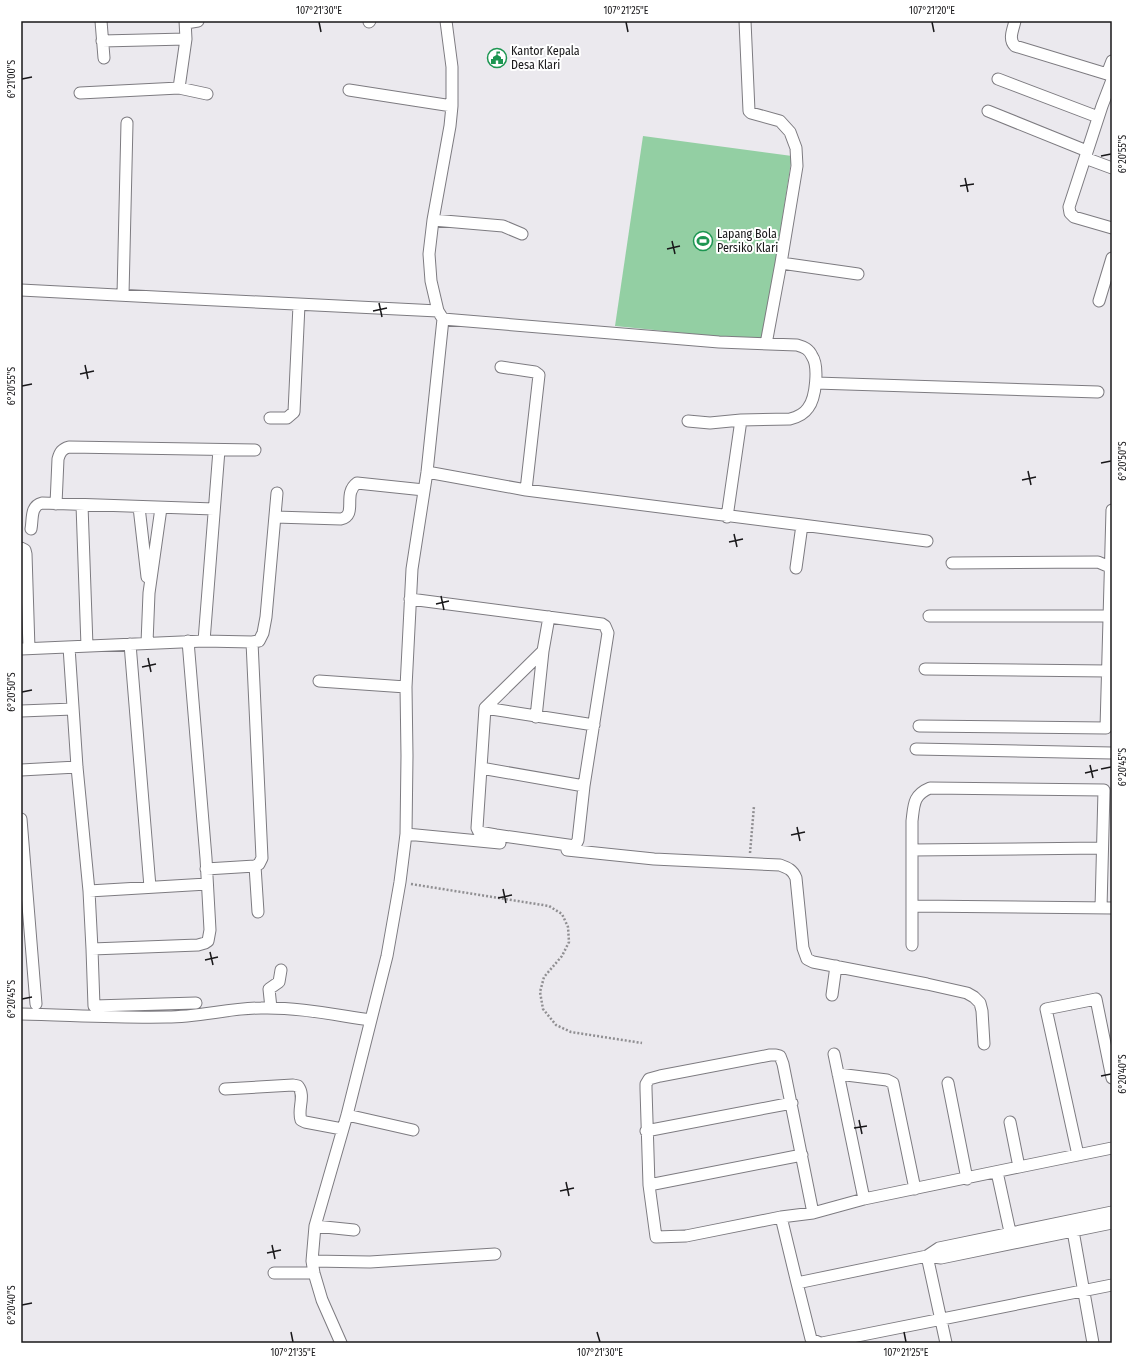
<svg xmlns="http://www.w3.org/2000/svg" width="1133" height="1364" font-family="'Fira Sans Condensed',sans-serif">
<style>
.green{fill:#93cfa3}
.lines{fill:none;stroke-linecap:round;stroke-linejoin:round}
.minor-casing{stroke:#7d7b80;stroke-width:13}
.path{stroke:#908f92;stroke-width:2.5;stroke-dasharray:2 2;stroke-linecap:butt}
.minor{stroke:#fff;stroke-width:11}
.ticks{fill:none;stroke:#181719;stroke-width:1.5}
.labels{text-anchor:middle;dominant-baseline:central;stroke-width:4;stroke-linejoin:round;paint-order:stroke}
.poi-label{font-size:12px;fill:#181719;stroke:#fff;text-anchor:start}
.neatline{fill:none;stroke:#181719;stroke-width:1.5}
.ticks-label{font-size:10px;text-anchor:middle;fill:#181719}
</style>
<rect width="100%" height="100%" fill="#ebe9ee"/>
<path class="green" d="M 643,136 L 792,156 L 763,341 L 615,326 Z"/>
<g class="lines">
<g class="minor-casing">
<path id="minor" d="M 101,21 L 104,58
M 185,21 L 186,39
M 745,21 L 749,111 L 751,113 L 780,121 L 790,132 L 796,148 L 797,166 L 781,263 L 766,344
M 1015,21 C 1013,30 1008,39 1015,46 L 1107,74 L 1112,61
M 369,22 L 370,21
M 186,23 L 198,21
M 102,41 L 186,39 L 179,88
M 998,79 L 1098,117
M 1112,80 L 1102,106 L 1069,207 L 1070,213 L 1074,217 L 1112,228
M 349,90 L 452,106
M 80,93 L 179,88 L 207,94
M 988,111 L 1087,151
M 1085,158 L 1112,168
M 433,220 L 503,226 L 522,234
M 781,263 L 858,274
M 21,290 C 160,297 299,305 438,311
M 123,295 L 127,123
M 1099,301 L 1112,258
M 443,319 L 719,342 L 797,345 C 804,347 809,349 812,356 C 819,366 816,398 808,408 C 804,414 798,417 790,419 L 741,420 L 710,423 L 688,421
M 501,367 L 535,372 L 539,375 L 526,490
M 816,383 L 1098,392
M 270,418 L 287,418 L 294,412 L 299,305
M 427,472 L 526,490 L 802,525 L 796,568
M 56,504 L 58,459 C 60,452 62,449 69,447 L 255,450
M 82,505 L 87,646
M 139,507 L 147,577
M 275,517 L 341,519 C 358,515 342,494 357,483 L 424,490
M 727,517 L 741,420
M 802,525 L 927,541
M 31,529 C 33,519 30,506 42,503 L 214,509
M 21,548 L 25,550 L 26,554 L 29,649
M 952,563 L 1098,562 L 1112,568
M 410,599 L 602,624 L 605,626 L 608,633 L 584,786 L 578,840 L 575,846 L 496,835 L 479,832 L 477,828 L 485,708 L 543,651 L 549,617
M 929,616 L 1109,616
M 204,641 L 219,450
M 147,643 L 149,593 L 161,508
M 130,644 L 150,887
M 69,647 L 77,767 L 89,891 L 92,949 L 94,1006 L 196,1003
M 21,649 L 204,641 L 252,642 L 259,641 L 263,633 L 266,617 L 277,493
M 925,669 L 1107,671
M 319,681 L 406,687
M 485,708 L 594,725
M 21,711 L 73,709
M 536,717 L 543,651
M 919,726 L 1106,728 L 1112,510
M 916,749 L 1112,753
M 481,768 L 584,786
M 21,770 L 77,767
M 21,819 L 36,1004
M 406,834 L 500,843
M 567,850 L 654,859 L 780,865 C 788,868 793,870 796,878 L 803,948 L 807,959 L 813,962 L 927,984 L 967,993 L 974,997 L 980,1003 L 982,1011 L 984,1044
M 912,850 L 1102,848
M 255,866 L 258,912
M 206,869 L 255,866 L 259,864 L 262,858 L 252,642
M 89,891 L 207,884
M 912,906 L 1112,908
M 912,945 L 912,821 C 914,805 913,795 930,788 L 1104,790 L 1101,908
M 92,949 L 198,945 L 205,943 L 208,941 L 210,930 L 206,858 L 188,641
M 832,995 L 836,966
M 271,1008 L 269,989 L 279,982 L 281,970
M 21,1014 C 70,1015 119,1018 167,1017 C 199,1017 230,1008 261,1008 C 298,1007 335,1015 370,1020
M 834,1054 L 864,1199
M 838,1074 L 887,1080 L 893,1083 L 915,1189
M 948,1083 L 967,1179
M 225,1089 L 293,1085 L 298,1086 C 306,1096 297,1109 301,1120 L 305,1122 L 342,1129
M 347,1115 L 413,1130
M 646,1131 L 792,1103
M 1078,1155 L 1046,1009 L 1096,999 L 1112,1078
M 1019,1167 L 1112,1148
M 997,1172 L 1012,1241
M 649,1185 L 802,1155
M 813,1213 L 783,1064 L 780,1056 L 776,1055 L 770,1055 L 660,1076 L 649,1079 L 646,1084 L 646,1089 L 649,1185 L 656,1237 L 686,1236 L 781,1217 L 813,1213 L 864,1199 L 1019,1167 L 1010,1122
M 781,1217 L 797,1283
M 315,1226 L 354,1230
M 1073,1231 L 1093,1343
M 312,1261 L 370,1262 L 495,1254
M 274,1273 L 314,1273
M 341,1343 L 322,1300 L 314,1273 L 312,1261 L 315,1226 L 347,1115 L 387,956 L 400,882 L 406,834 L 407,756 L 406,687 L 412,569 L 427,472 L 443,319 L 438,311 L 431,281 L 429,254 L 433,220 L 450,126 L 452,106 L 452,67 L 446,21
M 820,1343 L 811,1339 L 797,1283 L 927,1256 L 939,1248 L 1112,1212
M 822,1343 L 1112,1285
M 946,1343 L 927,1256 L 941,1258 L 1112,1223"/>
</g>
<path class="path" d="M 750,853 L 754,806
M 411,884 L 549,906 L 562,914 L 568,927 L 569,942 L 562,956 L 544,977 L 540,992 L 543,1009 L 556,1025 L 571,1032 L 642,1043"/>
<use href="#minor" class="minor"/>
</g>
<path class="ticks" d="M 319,22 L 321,32M 626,22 L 628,32M 932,22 L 934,32M 22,79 L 32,77M 1101,156 L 1111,154M 965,178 L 968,192M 960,186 L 974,184M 672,241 L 675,254M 667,249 L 680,246M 379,303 L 382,317M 373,311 L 387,308M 85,365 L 88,379M 80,374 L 94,371M 22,386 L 32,384M 1101,463 L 1111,461M 1028,471 L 1031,485M 1022,480 L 1036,477M 734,534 L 737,547M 729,542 L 743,539M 441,596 L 444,610M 436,604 L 449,601M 148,658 L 151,672M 142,667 L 156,664M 22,692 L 32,690M 1090,765 L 1093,778M 1101,769 L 1111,767M 1085,773 L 1098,770M 797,827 L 800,841M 791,835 L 805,832M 503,889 L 506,903M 498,898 L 512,895M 210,952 L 213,965M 205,960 L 218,957M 22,999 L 32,997M 1101,1076 L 1111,1074M 859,1120 L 862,1134M 854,1128 L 867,1126M 566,1182 L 569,1196M 560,1191 L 574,1188M 272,1245 L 275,1259M 267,1253 L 281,1250M 22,1305 L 32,1303M 291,1332 L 293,1342M 597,1332 L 600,1342M 904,1332 L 906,1342"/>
<defs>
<g id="civic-ring" transform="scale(1)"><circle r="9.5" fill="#fff" stroke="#1c9551" stroke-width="1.5"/><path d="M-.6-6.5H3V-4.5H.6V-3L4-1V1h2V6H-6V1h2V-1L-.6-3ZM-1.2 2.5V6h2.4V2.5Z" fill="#1c9551"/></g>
<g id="stadium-ring" transform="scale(1)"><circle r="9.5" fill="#fff" stroke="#1c9551" stroke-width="1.5"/><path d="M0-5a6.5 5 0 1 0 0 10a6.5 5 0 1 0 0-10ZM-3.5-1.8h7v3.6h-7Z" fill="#1c9551"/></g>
</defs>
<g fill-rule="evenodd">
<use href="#civic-ring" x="497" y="58"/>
<use href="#stadium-ring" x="703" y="241"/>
</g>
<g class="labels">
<g class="poi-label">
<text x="511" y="51">Kantor Kepala<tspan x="511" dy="14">Desa Klari</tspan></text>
<text x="717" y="234">Lapang Bola<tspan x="717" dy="14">Persiko Klari</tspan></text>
</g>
</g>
<rect width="1133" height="1364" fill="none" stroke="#ffffff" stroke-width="44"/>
<rect x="22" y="22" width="1089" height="1320" class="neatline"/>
<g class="ticks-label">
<text x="319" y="14">107°21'30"E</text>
<text x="626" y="14">107°21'25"E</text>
<text x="932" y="14">107°21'20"E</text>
<text transform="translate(11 79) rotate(-90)" y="4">6°21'00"S</text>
<text transform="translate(1122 154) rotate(-90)" y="4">6°20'55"S</text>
<text transform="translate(11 386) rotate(-90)" y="4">6°20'55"S</text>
<text transform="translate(1122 461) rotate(-90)" y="4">6°20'50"S</text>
<text transform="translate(11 692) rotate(-90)" y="4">6°20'50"S</text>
<text transform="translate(1122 767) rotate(-90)" y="4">6°20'45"S</text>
<text transform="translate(11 999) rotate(-90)" y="4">6°20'45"S</text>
<text transform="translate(1122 1074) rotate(-90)" y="4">6°20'40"S</text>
<text transform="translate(11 1305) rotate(-90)" y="4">6°20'40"S</text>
<text x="293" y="1356">107°21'35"E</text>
<text x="600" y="1356">107°21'30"E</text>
<text x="906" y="1356">107°21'25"E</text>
</g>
</svg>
